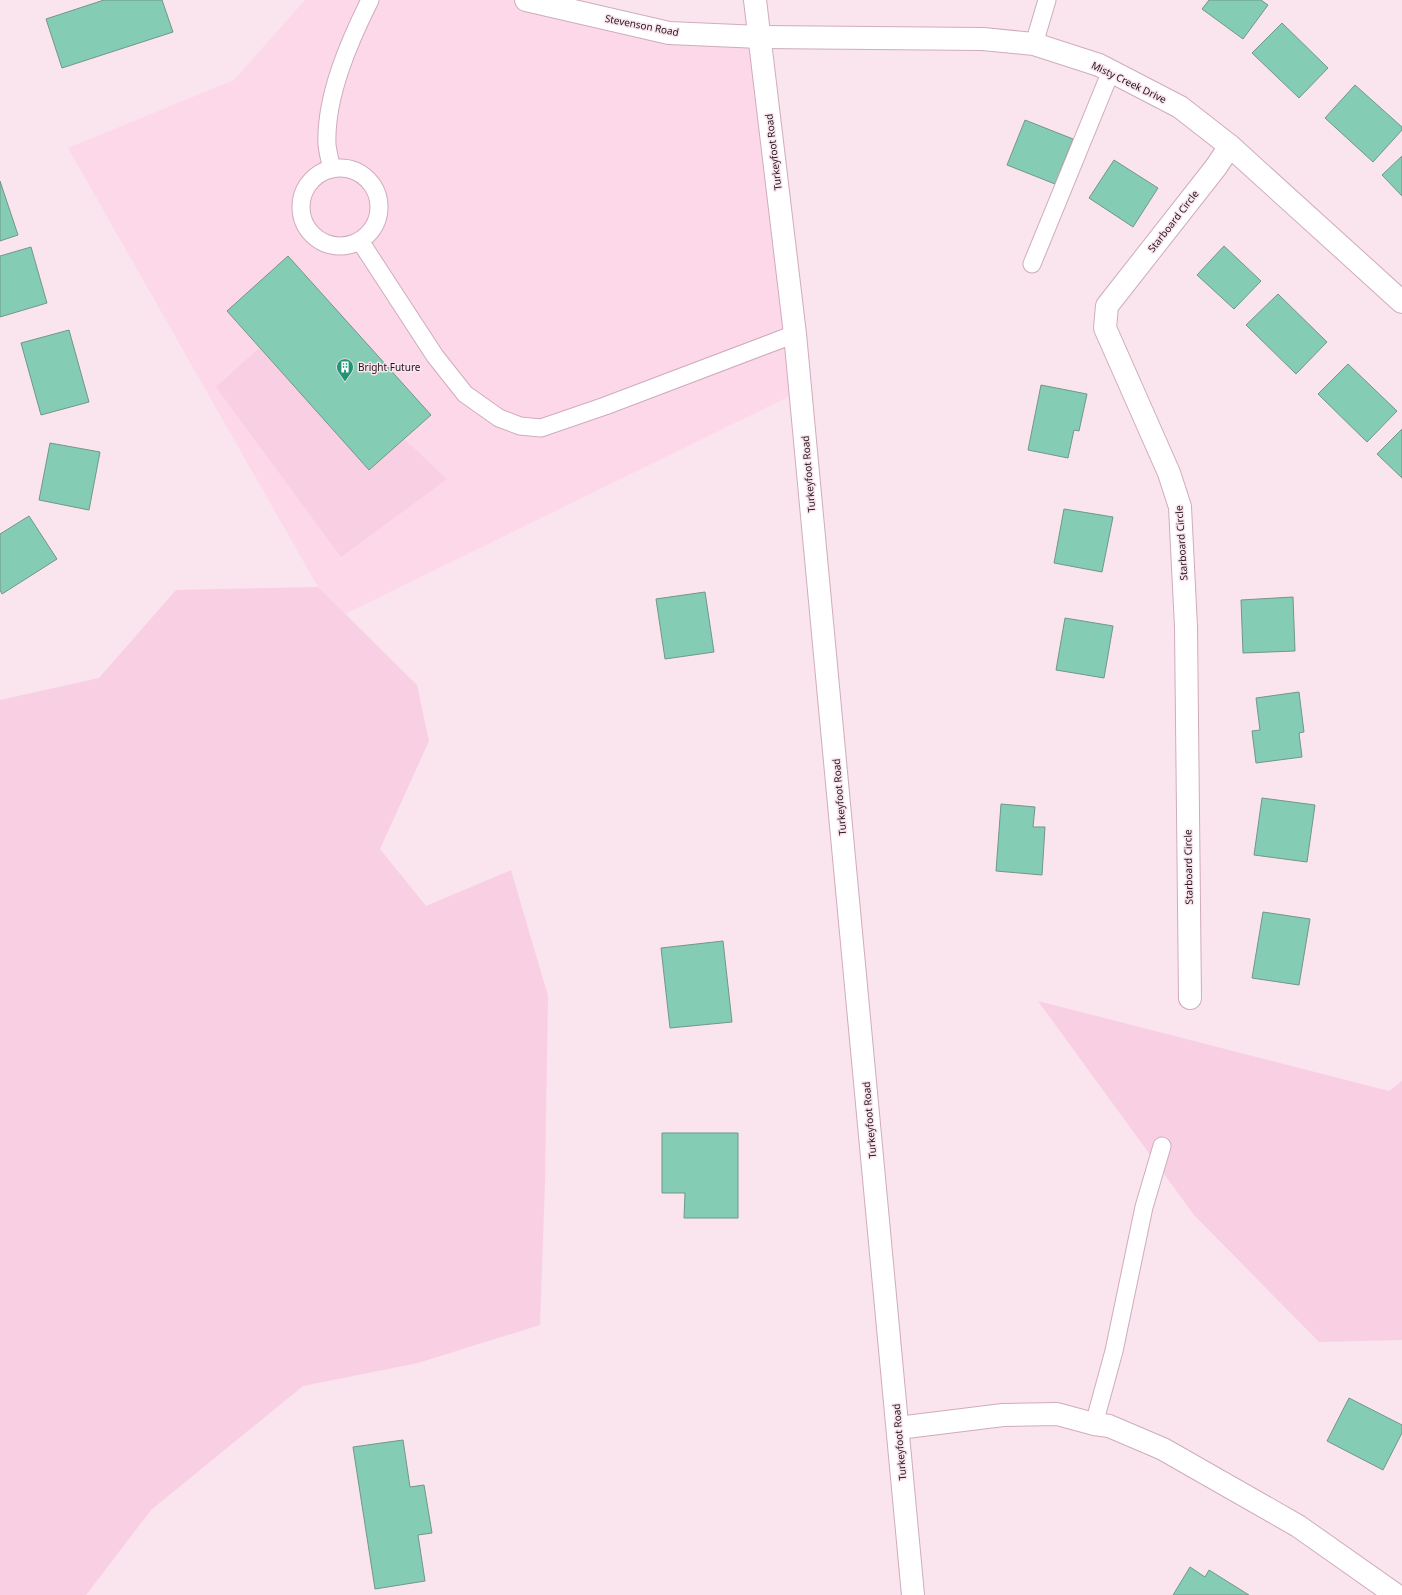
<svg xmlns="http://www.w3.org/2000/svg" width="1402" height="1595" font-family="'Noto Sans',sans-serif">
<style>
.built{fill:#fcd8e9}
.green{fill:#f9cfe3}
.building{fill:#84ccb3;stroke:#71978a}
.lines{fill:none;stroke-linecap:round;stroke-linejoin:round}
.lane-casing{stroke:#cfacbd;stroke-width:19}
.street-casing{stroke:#cfacbd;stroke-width:24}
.secondary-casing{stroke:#cfacbd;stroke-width:24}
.lane{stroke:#fff;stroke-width:17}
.street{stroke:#fff;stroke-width:22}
.secondary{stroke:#fff;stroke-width:22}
.labels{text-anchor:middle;stroke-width:3;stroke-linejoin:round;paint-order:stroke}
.street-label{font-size:10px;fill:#22151b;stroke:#fae4ee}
.poi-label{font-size:10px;fill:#22151b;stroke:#fae4ee;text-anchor:start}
</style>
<rect width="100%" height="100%" fill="#fae4ee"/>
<path class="built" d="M305,0h221l234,37 40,354 -455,223 -27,-27 -250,-439 166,-68z"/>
<g class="green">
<path d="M259,348l110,122 35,-31 43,40 -106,78 -125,-170z"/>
<path d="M318,587l99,98 12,56 -49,108 46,57 85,-36 37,126 -3,186 -5,143 -122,38 -115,23 -152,124 -65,85h-86v-895l99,-22 77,-88z"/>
<path d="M1038,1001l351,90 13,-10v259l-83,2 -125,-127z"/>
</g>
<g class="building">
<path d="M104,0h58l11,32 -111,36 -16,-49z"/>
<path d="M1209,0h52l7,5 -25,34 -41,-30z"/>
<path d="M1282,23l46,45 -29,30 -47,-45z"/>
<path d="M1355,85l47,42v3l-29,32 -48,-44z"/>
<path d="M1025,120l48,19 -18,45 -48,-19z"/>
<path d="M1402,156v40l-20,-21z"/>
<path d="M1114,160l44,28 -25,39 -44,-29z"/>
<path d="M0,181l18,54 -18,6z"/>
<path d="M1224,246l37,35 -27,28 -37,-34z"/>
<path d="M31,247l16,56 -47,14v-61z"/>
<path d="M288,256l143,159 -62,55 -142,-159z"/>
<path d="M1278,294l49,48 -31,32 -50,-49z"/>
<path d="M69,330l20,72 -48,13 -20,-72z"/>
<path d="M1348,364l49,47 -30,31 -49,-48z"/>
<path d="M1041,385l46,9 -8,37 -5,-1 -6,28 -40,-8z"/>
<path d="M1402,429v49l-25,-24z"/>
<path d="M50,443l50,9 -11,58 -50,-10z"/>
<path d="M1064,509l49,8 -11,55 -48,-9z"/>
<path d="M29,516l28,43 -55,35 -2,-4v-56z"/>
<path d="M705,592l9,60 -49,7 -9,-60z"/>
<path d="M1293,597l2,54 -52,2 -2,-53z"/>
<path d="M1065,618l48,8 -9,52 -48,-8z"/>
<path d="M1299,692l5,40 -5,1 3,24 -46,6 -4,-32 8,-1 -4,-32z"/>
<path d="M1262,798l53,7 -8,57 -53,-7z"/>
<path d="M1001,804l34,3 -2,20h12l-3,48 -46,-4z"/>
<path d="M1263,912l47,7 -11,66 -47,-7z"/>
<path d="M723,941l9,81 -62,6 -9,-80z"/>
<path d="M662,1133h76v85h-54l1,-25h-23z"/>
<path d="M1349,1398l53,27v8l-19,37 -56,-29z"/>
<path d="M403,1440l7,47 14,-2 8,48 -14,2 7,46 -50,8 -22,-142z"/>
<path d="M1190,1567l15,10 4,-7 40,25h-76z"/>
</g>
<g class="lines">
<g class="lane-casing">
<g id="lane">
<path d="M1034,44l13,-44"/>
<circle cx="340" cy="207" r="39"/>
<path d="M332,169c-2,-8 -4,-16 -5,-24 -2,-48 22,-103 43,-145"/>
<path d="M360,241l75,115 30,38 34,24 21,8 21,2 64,-22 190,-72"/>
<path d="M1032,264l79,-193"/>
<path d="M1094,1424l20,-73 30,-144 18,-61"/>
</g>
</g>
<g class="street-casing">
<g id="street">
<path d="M760,37l223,2 51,5 65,21 81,42 50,39 172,156"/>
<path d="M1190,998l-4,-371 -6,-120 -11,-34 -64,-145 2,-22 109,-139 14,-21"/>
<path d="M898,1428l105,-13 54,-1 37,10 15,2 54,23 135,77 98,69"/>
</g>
</g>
<g class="secondary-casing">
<g id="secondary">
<path d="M526,0l143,33 91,4"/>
<path d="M755,0l40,334 118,1261"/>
</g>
</g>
<use href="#lane" class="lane"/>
<use href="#street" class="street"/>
<use href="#secondary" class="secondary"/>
</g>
<defs>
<g id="building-pin" transform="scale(0.9)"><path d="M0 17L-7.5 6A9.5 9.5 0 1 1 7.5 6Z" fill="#239476" stroke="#fae4ee"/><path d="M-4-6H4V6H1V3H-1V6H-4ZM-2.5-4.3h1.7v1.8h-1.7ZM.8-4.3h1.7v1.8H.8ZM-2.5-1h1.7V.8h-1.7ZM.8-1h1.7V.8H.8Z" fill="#fff"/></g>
</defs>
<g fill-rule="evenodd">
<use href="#building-pin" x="345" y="367"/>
</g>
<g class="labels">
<g class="street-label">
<text transform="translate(642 25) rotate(11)" y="4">Stevenson Road</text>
<text transform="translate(1129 82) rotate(26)" y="4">Misty Creek Drive</text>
<text transform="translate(773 152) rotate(-97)" y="4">Turkeyfoot Road</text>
<text transform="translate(1173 221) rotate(-52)" y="4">Starboard Circle</text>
<text transform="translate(808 474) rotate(-95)" y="4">Turkeyfoot Road</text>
<text transform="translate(1181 543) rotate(-94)" y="4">Starboard Circle</text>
<text transform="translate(839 797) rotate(-95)" y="4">Turkeyfoot Road</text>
<text transform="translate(1188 867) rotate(-91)" y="4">Starboard Circle</text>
<text transform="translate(869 1120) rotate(-95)" y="4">Turkeyfoot Road</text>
<text transform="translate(899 1442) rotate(-95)" y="4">Turkeyfoot Road</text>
</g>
<g class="poi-label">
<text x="358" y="371">Bright Future</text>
</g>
</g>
</svg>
